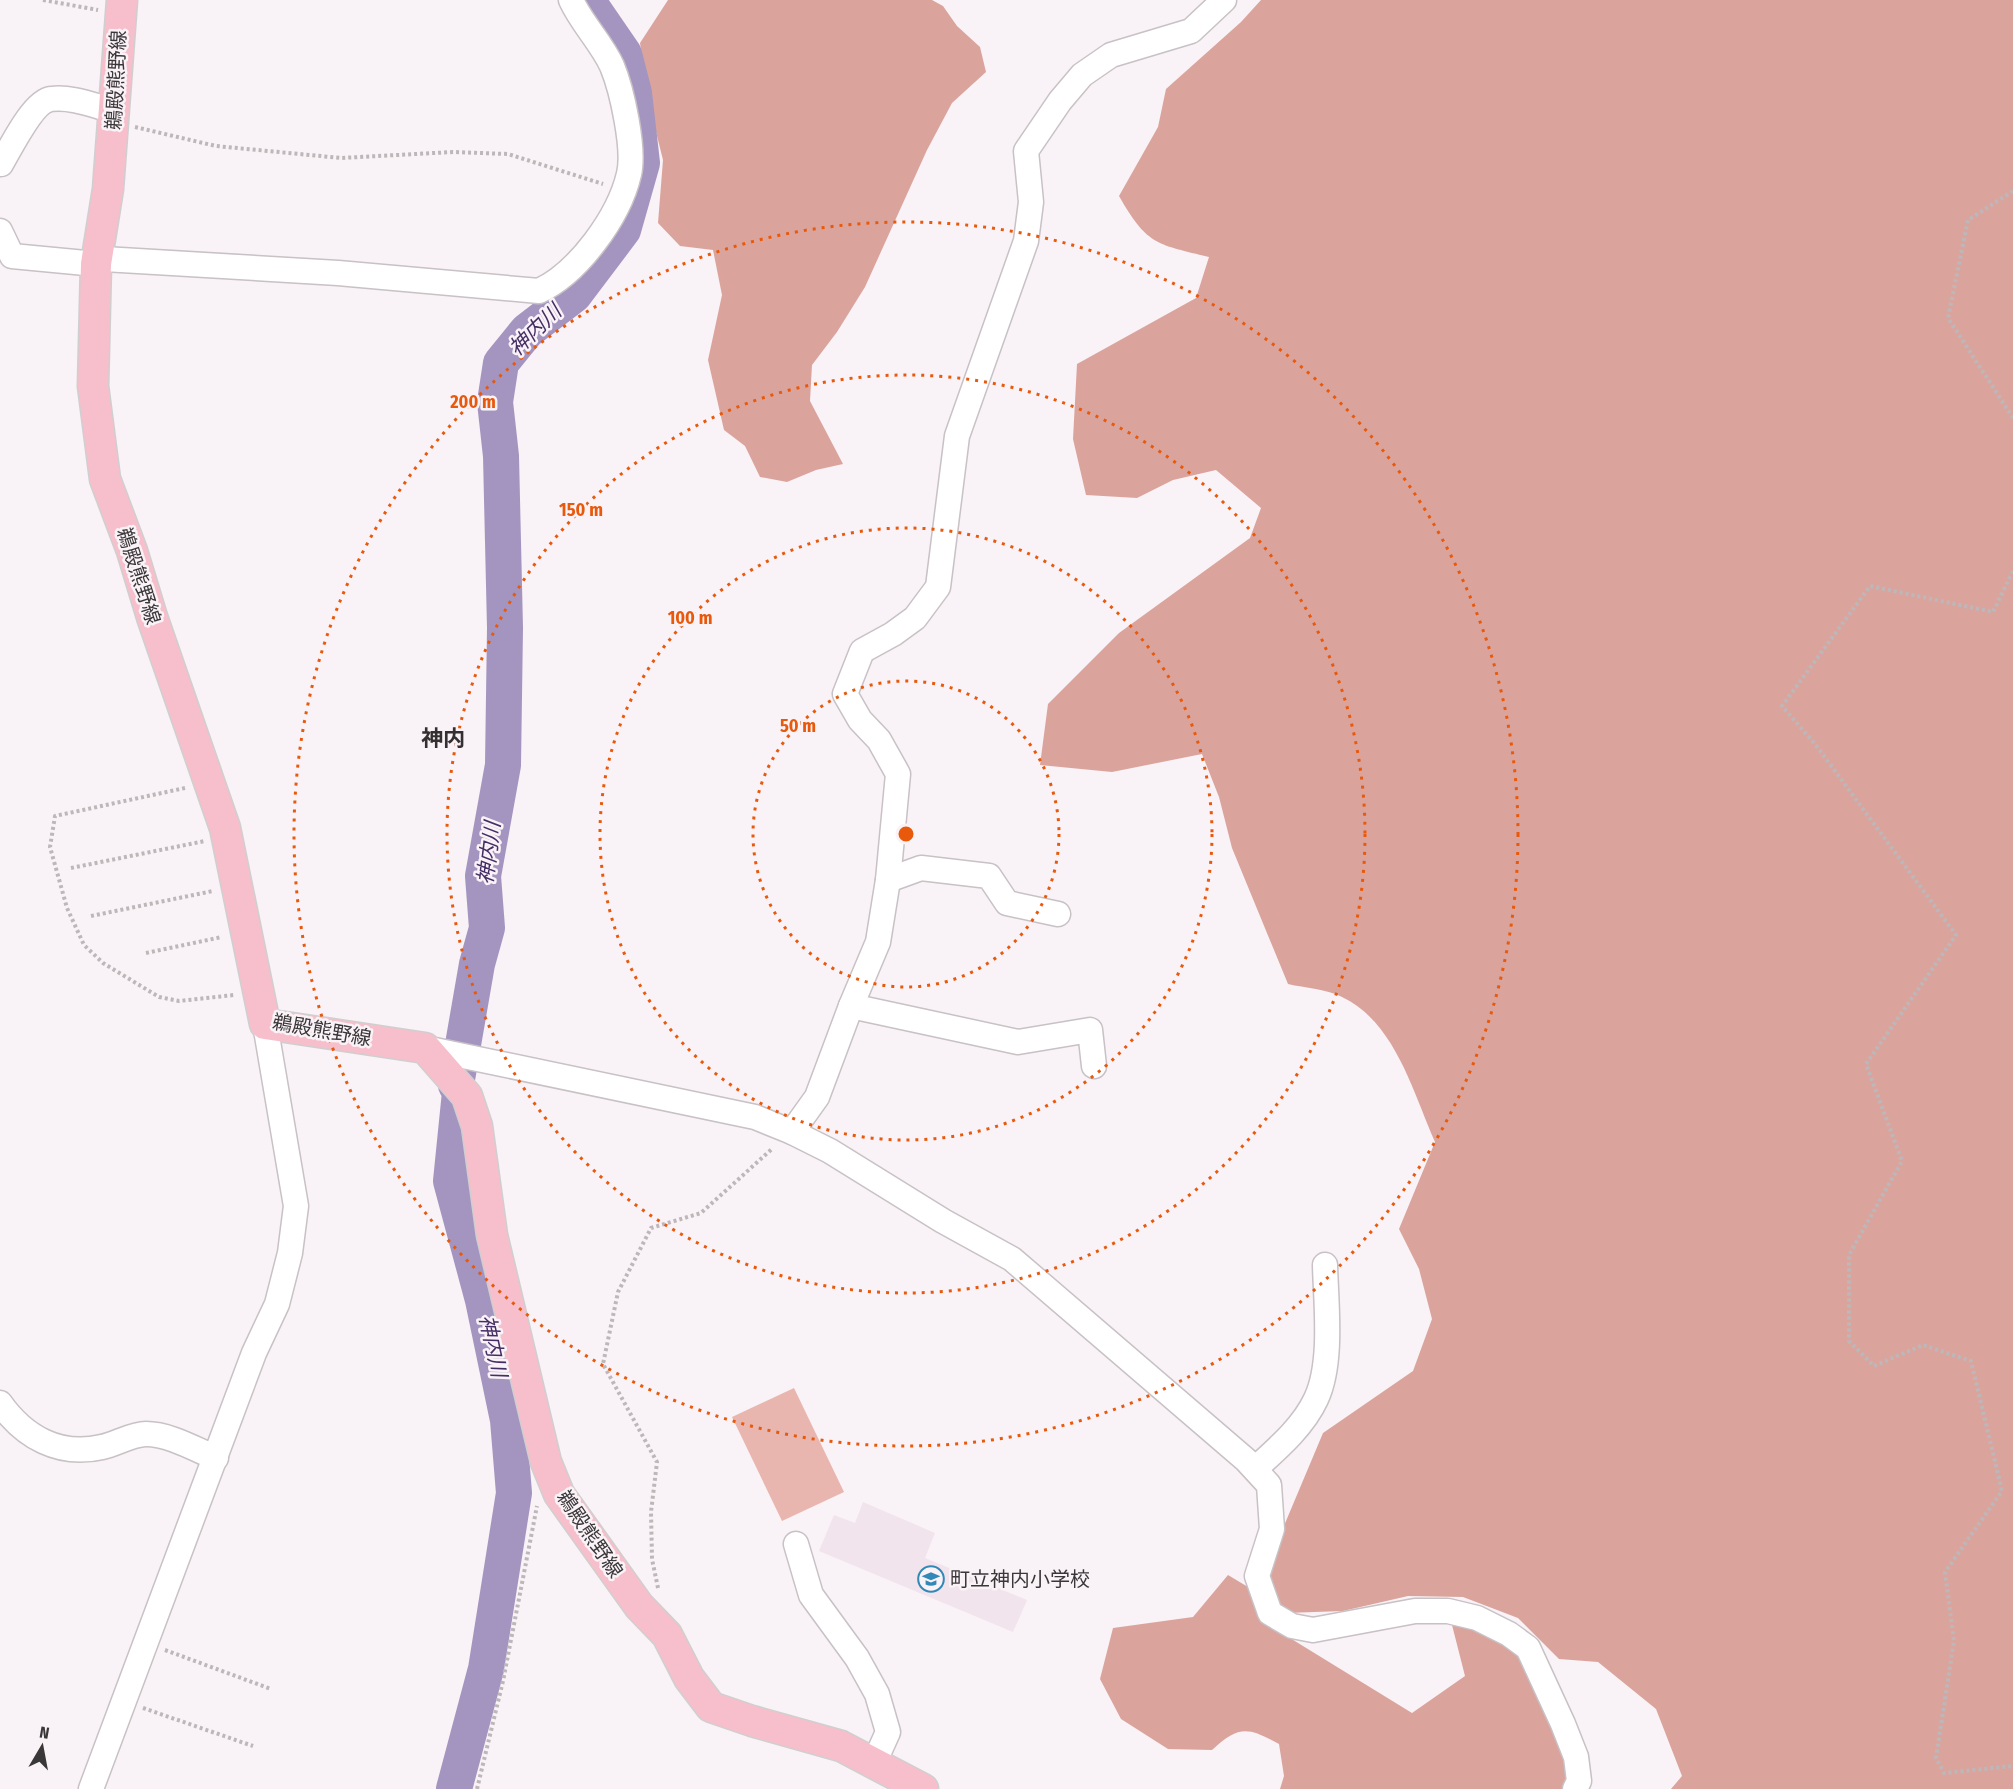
<svg xmlns="http://www.w3.org/2000/svg" width="2013" height="1789" font-family="'Fira Sans Condensed','Noto Sans JP',sans-serif">
<style>
.built{fill:#f2e4ec}
.green{fill:#e8b6af}
.forest{fill:#daa49d}
.lines{fill:none;stroke-linecap:round;stroke-linejoin:round}
.river{stroke:#a495c0;stroke-width:36}
.minor-casing{stroke:#c8c1c5;stroke-width:27}
.major-casing{stroke:#d0cfcf;stroke-width:33}
.path{stroke:#bdb7ba;stroke-width:4;stroke-dasharray:3 3;stroke-linecap:butt}
.minor{stroke:#fff;stroke-width:24}
.major{stroke:#f6bfcb;stroke-width:30}
.ring{fill:none;stroke:#e8590c;stroke-width:3;stroke-dasharray:3 6}
.labels{text-anchor:middle;stroke-width:5;stroke-linejoin:round;paint-order:stroke}
.street-label{font-size:20px;fill:#3a3739;stroke:#f9f2f6}
.poi-label{font-size:20px;fill:#3a3739;stroke:#f9f2f6;text-anchor:start}
.water-label{font-size:21px;font-style:italic;fill:#452e65;stroke:#f9f2f6}
.quarter-label{font-size:22px;font-weight:bold;fill:#342f31;stroke:#f9f2f6}
.centre{fill:#e8590c;stroke:#f9f2f6;stroke-width:3}
.ring-label{font-size:18px;text-anchor:middle;font-weight:bold;fill:#e8590c;stroke:#f9f2f6;stroke-width:5;stroke-linejoin:round;paint-order:stroke}
</style>
<rect width="100%" height="100%" fill="#f9f2f6"/>
<path class="built" d="M863,1502l72,31 -10,25 102,42 -14,32 -194,-81 15,-36 21,8z"/>
<path class="green" d="M794,1388l50,104 -62,29 -50,-104z"/>
<g class="forest">
<path d="M668,0h264l11,6 14,20 23,21 6,25 -34,31 -25,47 -62,137 -28,45 -25,33 -2,36 33,63 -27,6 -29,12 -27,-5 -15,-31 -21,-16 -16,-70 14,-65 -9,-45 -33,-4 -22,-23 5,-63 -13,-52 -10,-65z"/>
<path d="M1261,0h752v1789h-342l11,-13 -26,-67 -58,-47 -39,-3 -41,-41 -55,-21 -55,-1 -65,15 -57,2 -11,-14 -10,-28 58,-138 90,-62 19,-52 -13,-50 -20,-40 36,-87c-22,-50 -40,-120 -93,-145 -15,-8 -37,-9 -54,-13l-56,-136 -13,-51 -17,-43 -90,18 -72,-7 8,-61 71,-71 131,-95 11,-30 -45,-38 -43,10 -36,18 -51,-3 -13,-56 4,-75 119,-66 13,-41c-53,-13 -62,-12 -90,-61l39,-69 8,-38 75,-67z"/>
<path d="M1228,1575l20,12 16,35 148,91 53,-37 -14,-55 51,16 18,20 50,103 -4,29h-286l4,-13 -5,-32c-31,-17 -40,-19 -67,6l-44,-1 -47,-30 -21,-40 13,-51 80,-11z"/>
</g>
<g class="lines">
<path class="river" d="M454,1789l32,-120 28,-176 -6,-73 -25,-120 -32,-119 9,-89 -4,-7 21,-121 10,-36 -4,-52 20,-111 2,-137 -4,-172 -6,-54 6,-39 26,-32 47,-36 49,-65 19,-67 -8,-70 -10,-39 -37,-54"/>
<g class="minor-casing">
<g id="minor">
<path d="M1,164c9,-15 32,-63 50,-65 20,-3 44,7 64,12"/>
<path d="M0,231l12,25 84,8 8,-5 234,14 201,18c39,-18 80,-74 90,-117 6,-25 -7,-84 -17,-108 -11,-24 -30,-42 -41,-66"/>
<path d="M888,880l33,-12 68,8 18,27 51,11"/>
<path d="M851,1006l167,36 72,-12 4,36"/>
<path d="M425,1048l330,69 37,15 38,19 113,70 69,38 234,201 23,25 3,44 -15,47 13,37 22,13 21,4 102,-19h33l29,7 32,16 19,14 35,76 13,33 3,24 -4,8"/>
<path d="M792,1132l25,-35 34,-91 27,-64 10,-62 10,-106 -19,-34 -19,-20 -15,-26 17,-43 31,-17 22,-16 23,-31 19,-151 69,-195 5,-39 -5,-51 34,-50 22,-26 29,-20 80,-24 33,-31"/>
<path d="M0,1403c24,34 59,54 102,44 14,-3 30,-13 44,-13 23,0 49,15 70,24"/>
<path d="M1255,1469c22,-20 48,-42 61,-70 17,-36 10,-95 9,-134"/>
<path d="M796,1544l15,51 46,63 20,36 11,38 -14,31"/>
<path d="M91,1789l163,-436 23,-49 13,-51 6,-47 -31,-182"/>
</g>
</g>
<g class="major-casing">
<path id="major" d="M122,0l-14,189 -12,75 -3,122 12,93 27,72 20,66 73,211 40,196 160,24 42,48 10,30 15,109 54,227 13,32 80,112 28,29 22,43 22,29 41,14 89,25 82,43"/>
</g>
<g class="path">
<path d="M43,0l55,10"/>
<path d="M135,127l81,19 125,12 112,-6 55,2 95,30"/>
<path d="M2013,191l-45,29 -20,98 65,100"/>
<path d="M2013,571l-20,41 -123,-26 -88,120 33,38 141,191 -90,129 36,97 -53,94v86l25,25 49,-21 48,16 31,130 -57,81 9,69 -18,117 8,15 69,-7"/>
<path d="M185,788l-130,28 -5,31 17,61 17,37 19,18 56,34 20,4 55,-6"/>
<path d="M71,868l134,-27"/>
<path d="M91,916l122,-25"/>
<path d="M146,953l76,-16"/>
<path d="M658,1588l-6,-29 -1,-47 6,-50 -54,-98 15,-72 33,-64 50,-15 72,-65"/>
<path d="M165,1650l106,39"/>
<path d="M143,1708l110,38"/>
<path d="M477,1789l26,-108 34,-175"/>
</g>
<use href="#minor" class="minor"/>
<use href="#major" class="major"/>
</g>
<g class="ring">
<circle cx="906" cy="834" r="153"/>
<circle cx="906" cy="834" r="306"/>
<circle cx="906" cy="834" r="459"/>
<circle cx="906" cy="834" r="612"/>
</g>
<defs>
<g id="school-ring" transform="scale(1.35)"><circle r="9.5" fill="#f9f2f6" stroke="#3289b8" stroke-width="1.5"/><path d="M0-5L7-2L0 1L-7-2ZM-4 1L0 2.5L4 1V4Q0 6-4 4Z" fill="#3289b8"/></g>
</defs>
<g fill-rule="evenodd">
<use href="#school-ring" x="931" y="1579"/>
</g>
<g class="labels">
<g class="street-label">
<text transform="translate(116 80) rotate(-87)" y="7">鵜殿熊野線</text>
<text transform="translate(139 576) rotate(72)" y="7">鵜殿熊野線</text>
<text transform="translate(322 1030) rotate(10)" y="7">鵜殿熊野線</text>
<text transform="translate(590 1534) rotate(56)" y="7">鵜殿熊野線</text>
</g>
<g class="poi-label">
<text x="950" y="1586">町立神内小学校</text>
</g>
<g class="water-label">
<text transform="translate(535 330) rotate(-44)" y="7">神内川</text>
<text transform="translate(489 853) rotate(-83)" y="7">神内川</text>
<text transform="translate(493 1346) rotate(78)" y="7">神内川</text>
</g>
<g class="quarter-label">
<text x="443" y="746">神内</text>
</g>
</g>
<circle cx="906" cy="834" r="9" class="centre"/>
<g class="ring-label">
<text x="473" y="408">200 m</text>
<text x="581" y="516">150 m</text>
<text x="690" y="624">100 m</text>
<text x="798" y="732">50 m</text>
</g>
<g transform="translate(42 1747) rotate(10)" stroke="#f9f2f6" stroke-width="4.5" paint-order="stroke">
<path d="M0-4.5L10 22L0 15L-10 22Z" fill="#3a3739"/>
<text y="-9" font-size="16" font-weight="bold" text-anchor="middle" fill="#3a3739">N</text>
</g>
</svg>
